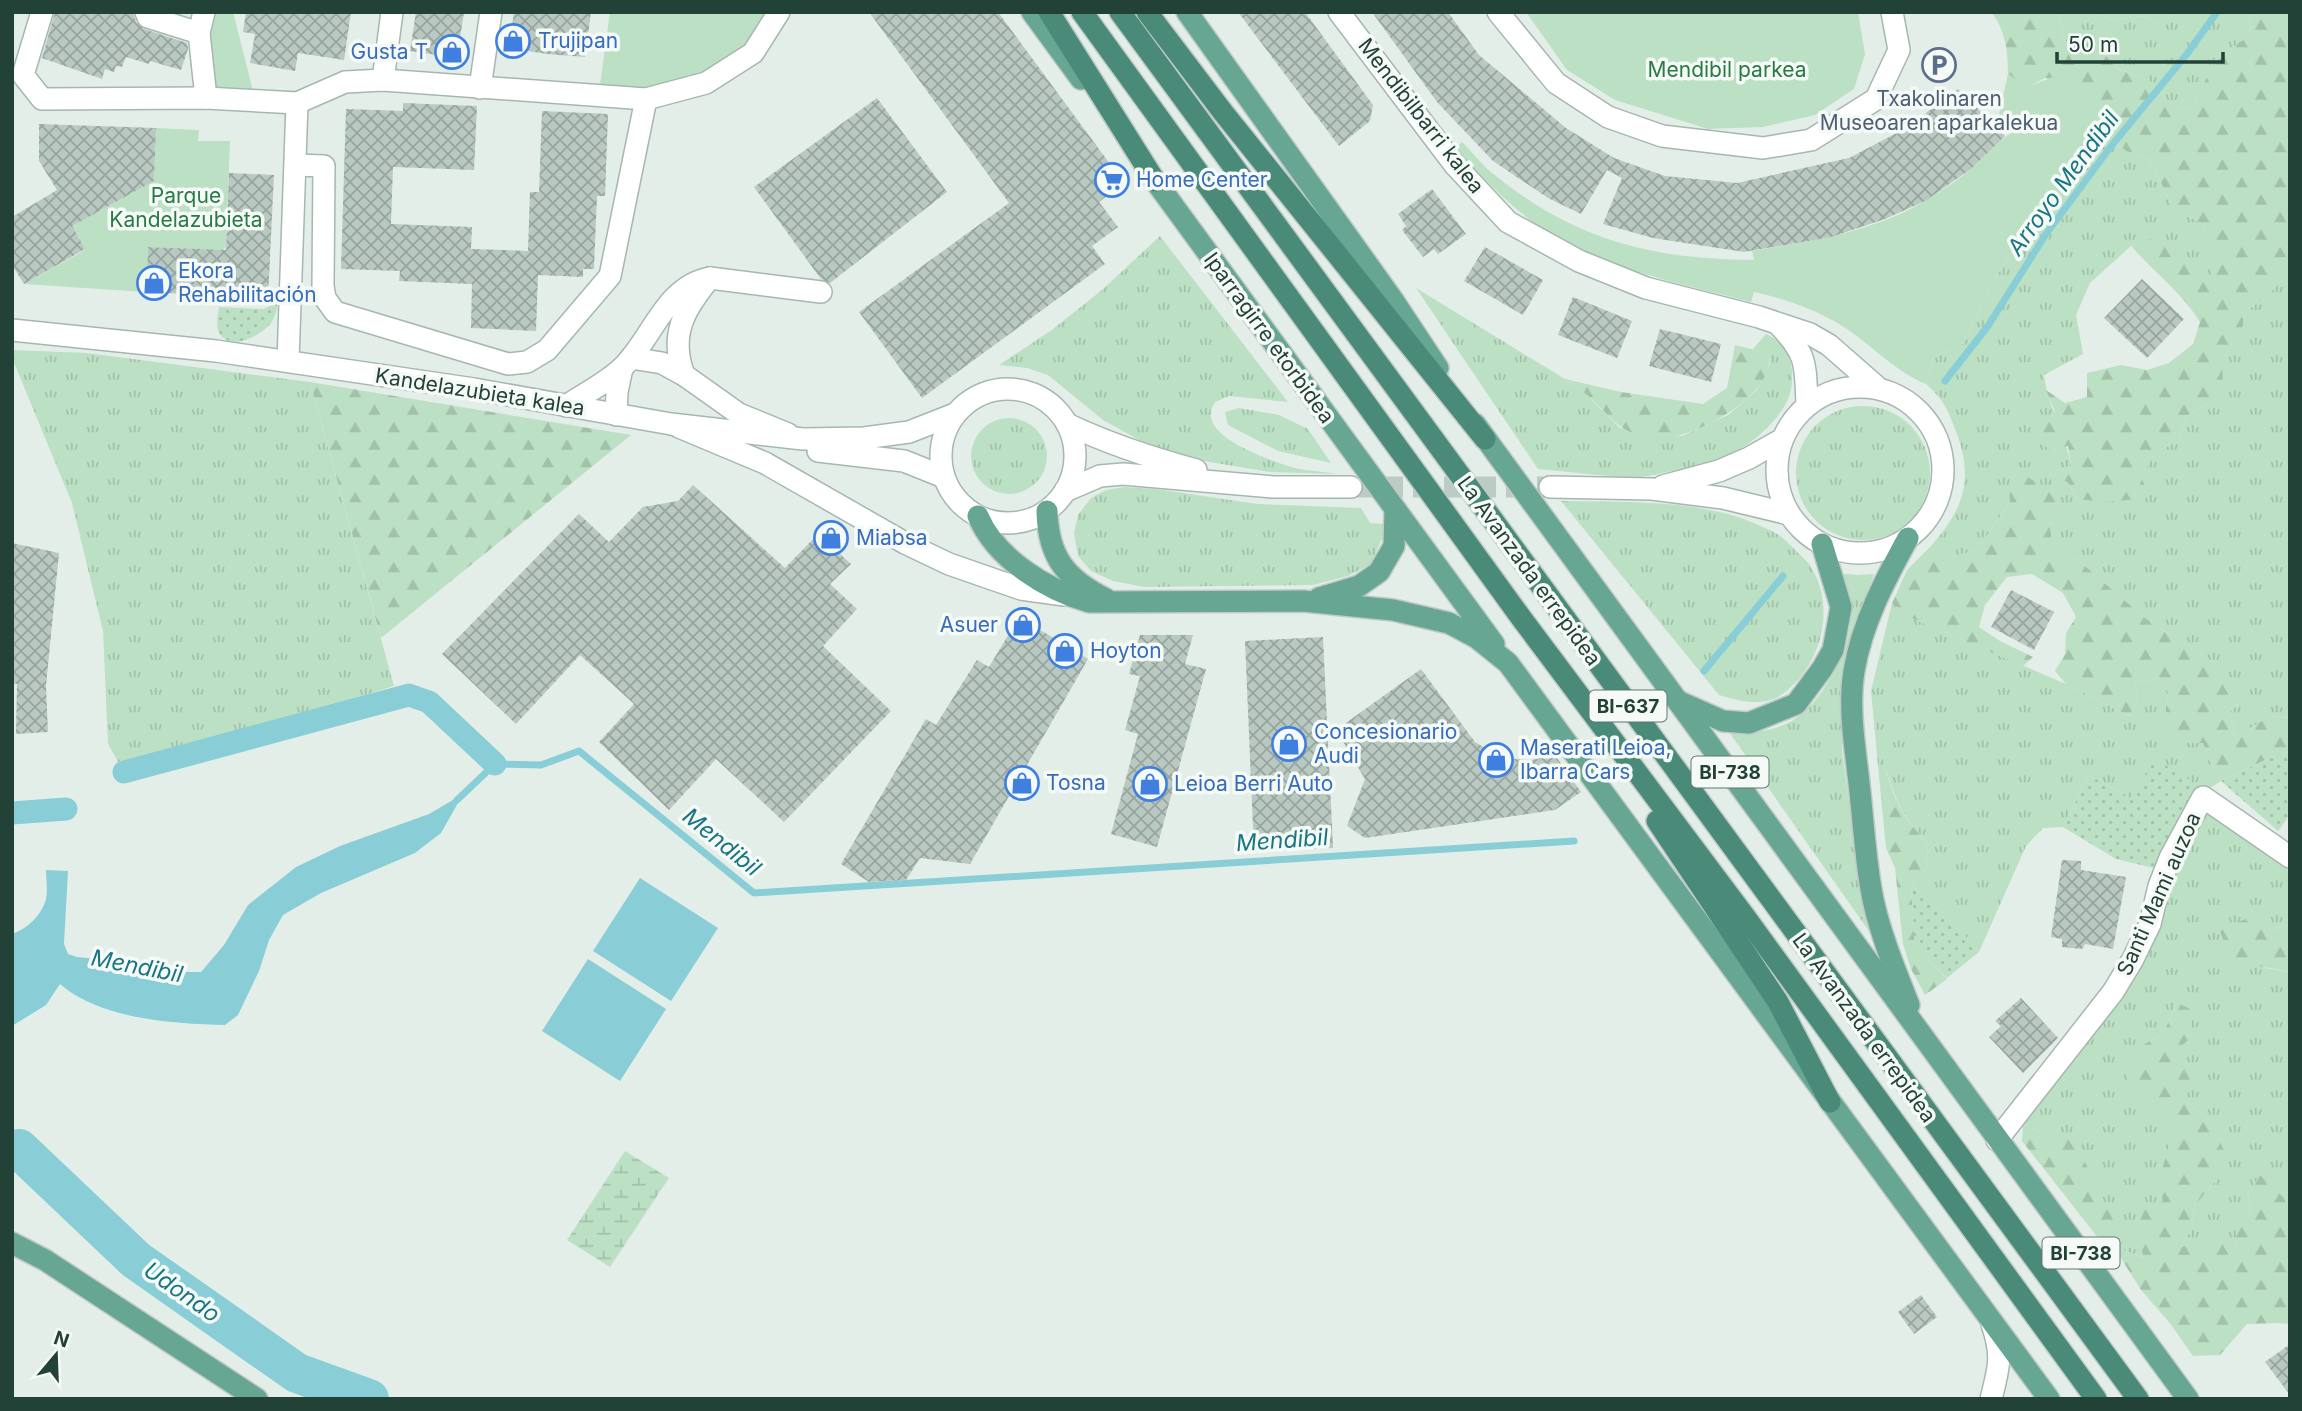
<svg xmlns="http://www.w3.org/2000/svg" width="2302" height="1411" font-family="Inter,sans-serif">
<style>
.grass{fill:url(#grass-tufts)}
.forest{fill:url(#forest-firs)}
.wetland{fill:url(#wetland-marsh)}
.park{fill:#bce0c4}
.garden{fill:url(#garden-dots)}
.water{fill:#89ced6}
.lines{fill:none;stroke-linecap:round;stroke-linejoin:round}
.stream{stroke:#89ced6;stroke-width:7}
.canal{stroke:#89ced6;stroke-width:23}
.river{stroke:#89ced6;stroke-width:40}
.building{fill:url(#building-cross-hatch)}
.tertiary-tunnel{stroke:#bdcbc5;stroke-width:21;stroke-dasharray:21 10;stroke-linecap:butt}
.minor-casing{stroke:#a6b7b0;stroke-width:24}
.tertiary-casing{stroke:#a6b7b0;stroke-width:24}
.primary-casing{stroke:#c1cac7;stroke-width:24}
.trunk-casing{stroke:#c1cac7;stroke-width:24}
.minor{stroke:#fff;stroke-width:21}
.tertiary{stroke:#fff;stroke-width:21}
.primary{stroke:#66a693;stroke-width:21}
.trunk{stroke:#498a78;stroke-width:21}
.labels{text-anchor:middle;stroke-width:7;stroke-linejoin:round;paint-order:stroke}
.shield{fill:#f5faf7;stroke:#617871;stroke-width:2}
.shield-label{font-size:19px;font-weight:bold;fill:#224137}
.shop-label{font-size:21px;fill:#366cbe;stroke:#f5faf7;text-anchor:start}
.park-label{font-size:21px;fill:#297b45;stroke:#f5faf7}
.service-label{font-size:21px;fill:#4e5e75;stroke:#f5faf7}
.street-label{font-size:21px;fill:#224137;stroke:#f5faf7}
.water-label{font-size:23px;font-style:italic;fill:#187581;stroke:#f5faf7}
</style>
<defs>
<pattern id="grass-tufts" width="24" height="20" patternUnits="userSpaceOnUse" patternTransform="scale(1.75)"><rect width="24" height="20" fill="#bce0c4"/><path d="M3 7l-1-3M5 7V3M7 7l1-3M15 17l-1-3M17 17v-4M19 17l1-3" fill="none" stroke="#a1c1a9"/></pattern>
<pattern id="forest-firs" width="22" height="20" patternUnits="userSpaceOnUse" patternTransform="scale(1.75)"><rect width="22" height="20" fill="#bce0c4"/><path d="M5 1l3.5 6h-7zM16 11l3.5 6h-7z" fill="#a1c1a9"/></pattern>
<pattern id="wetland-marsh" width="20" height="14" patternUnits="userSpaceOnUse" patternTransform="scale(1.75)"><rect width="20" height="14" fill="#bce0c4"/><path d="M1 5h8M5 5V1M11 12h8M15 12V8" fill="none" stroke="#a1c1a9"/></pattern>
<pattern id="garden-dots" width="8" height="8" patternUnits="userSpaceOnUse" patternTransform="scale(1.75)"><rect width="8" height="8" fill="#bce0c4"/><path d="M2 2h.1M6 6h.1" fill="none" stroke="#a1c1a9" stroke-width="1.8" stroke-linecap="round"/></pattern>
<pattern id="building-cross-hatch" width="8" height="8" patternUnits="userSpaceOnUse" patternTransform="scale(1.75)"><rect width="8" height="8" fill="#b9c9c2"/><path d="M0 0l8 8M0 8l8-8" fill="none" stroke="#96a59e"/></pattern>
</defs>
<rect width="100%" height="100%" fill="#e4eee9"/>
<g class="grass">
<path d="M2065,12h28l20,8 31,-4 18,10 13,-14h74l2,24c-35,19 -42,35 -58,71l-17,2 -29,-31 -28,-8 -24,-26 -30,-3 -6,-25z"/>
<path d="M2107,138l21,14 21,7 24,48 29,17 15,68 -17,-16 -50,-37 -19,7 -41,37 -14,32 7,39 -39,21c4,32 22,59 27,91l-18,6 15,11 9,16 64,-23 15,-24 22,-11 7,-24 23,-13 14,-45 21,-33 1,-14 22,-15 24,-26v447l-21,-2 -18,12 -17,8 -4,-24 13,-13v-11l-34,-28 -64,-42 -67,-58 -26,-6 -2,-28 8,-23 -48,-1 -33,48 -25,7 -22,-10c33,-37 44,-66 27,-113 -9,-24 -12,-33 -31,-50l10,-28 28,-13 29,-62 17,-26 36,-34 10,-17 40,-48z"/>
<path d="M1160,236l128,166 -59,-6 -14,6c-1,3 -4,6 -4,10 -4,27 57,47 77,54 15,5 33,5 49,8l-67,-2 -84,-14 -45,-17 -38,-21 -55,-45 -21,-7 -28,-3 54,-36 49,-39z"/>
<path d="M1416,288l149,91 21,15 34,34 62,8 46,-21 29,-25 13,-26 -1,-8 -16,-7 13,-15c21,10 27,24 26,47 -1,20 -11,32 -24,46 -27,28 -64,39 -101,45 -9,2 -18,4 -27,5 -33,0 -68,-5 -102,-8z"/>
<path d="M12,350l75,3 223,29 84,304 -270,86 -16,-28 -5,-113 -31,-128 -60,-145z"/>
<circle cx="1863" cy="473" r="67"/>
<path d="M1239,408l40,7 29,14 23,34 -53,-12 -50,-26 -3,-13z"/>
<circle cx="1009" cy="456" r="38"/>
<path d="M1124,487l32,2 101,15 104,4 9,15 13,1 1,10 -13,30 -23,12 -35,9 -169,2 -31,-6 -22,-10 -13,-15 -4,-23 4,-18 13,-17 15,-8z"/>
<path d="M1561,501c73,2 152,-4 218,34 6,4 10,9 15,14 5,5 11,10 15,15 25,36 16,87 -13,118 -7,7 -15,15 -25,18 -18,5 -36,0 -52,-5z"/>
<path d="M1838,573l18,2 18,-1 -16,45 -16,65v66l16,117 15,70 -146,-208c51,9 80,-9 105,-54 9,-16 18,-36 18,-55 -1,-17 -6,-31 -12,-47z"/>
<path d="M1892,603l17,14 157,67 63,32 9,-16 -3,-17 24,-5 9,14 -3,24 14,27h24l7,19 11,19 -26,17 -63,1 -43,-24 -26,52 -20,1 -17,18 -47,106 -37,-41 -31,-25 15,-16 2,-26c-24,-27 -31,-39 -42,-74l-6,17 -9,-96z"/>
<path d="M2207,812l83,59v54l-23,5 -2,38 25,4v239l-6,-13 -36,-6 2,20 -13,14 -2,21 -34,-5 -23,7 14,-21 2,-21 22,-27 -7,-60 -23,-19 -13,-47 4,-51 -14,31 -26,14 17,65 20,16 -11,73 -18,56 -31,-11 -74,-115 -17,-8 70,-89 33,-47 49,-117z"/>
</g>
<g class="forest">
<path d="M1991,12h74l-6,4 6,25 30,3 24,26 28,8 29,31 17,-2c16,-36 23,-53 58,-71l-2,-24h41v259l-24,26 -22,15 -1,14 -21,33 1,25 -15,20 -23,13 -7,24 -22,11 -15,24 8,22 -44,4 -28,-3 -9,-16 -16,-11 19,-6 -3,-20 -18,4 -16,-12 -3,-16 24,-10 -9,-22 19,13 22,-6v-24l34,-8 26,5 22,-7 24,-19 7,-22c-18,-29 -46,-50 -69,-76l19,-7 26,11 40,41 -14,-67 -29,-17 -24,-48 -21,-7 -21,-14v-11l-27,-30 -9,-15 -26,-4 -13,7h-10l-14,-11c0,-22 -2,-43 -17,-62z"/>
<path d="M2093,12h82l-13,14 -18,-10 -31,4z"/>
<path d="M1735,345l28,7 6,4c6,42 -86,90 -122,82 -30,-7 -39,-25 -60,-43 -7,-6 -15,-11 -22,-16l56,13 82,12 24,-16z"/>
<path d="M310,382l321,53 -250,203z"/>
<path d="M2021,473l26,16 11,15 -8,22 3,28 25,6 67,58 64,42 35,28 -1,11 -13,13 4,24 17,-8 18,-12 21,2v37h-14l-55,26 -11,-19 -7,-19h-24l-26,-11 12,-16 3,-24 -9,-14 -24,5 3,17 -9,16 -63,-32 -11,-13 10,-17 1,-21 10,-16 -13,-24 -31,-19 -25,3 -22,28 -6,22 21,14 33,16 -10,9 -114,-49 -17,-14 15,-33 23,-23 22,10 25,-7 33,-48 -1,-20z"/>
<path d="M1885,768c11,37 18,48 43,76l-2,26 -15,16 4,60 32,33 -22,16 -14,-26 -8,-25 -8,-76 -9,-20 -6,-61z"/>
<path d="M2246,919l21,11 23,-5v47l-58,-11 -13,-32z"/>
<path d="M2177,1003l16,7 -5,30 -15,14 18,22 -5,25 23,19 15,30 -8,30 -22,27 -2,21 -13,20 45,-15 11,13 2,-20 13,-14 -2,-20 12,-17 24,23 6,13v113l-12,-1 -31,1 -27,31 -27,1 -24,-34 -28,-32 -27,-43 -15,-8 -77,-98 1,-17 17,8 24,2 20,26 32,65 -2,22 30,11 -8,-29 10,-22 17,-6 -5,-18 16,-54 -20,-16 -27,-35 10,-30 26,-14z"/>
</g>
<path class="wetland" d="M625,1151l44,27 -59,89 -43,-27z"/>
<g class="park">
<path d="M214,12h19l20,79 -39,-1 -13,-47z"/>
<path d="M610,12h161l-25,37 -45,28 -56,14 -45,-6z"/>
<path d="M1526,12h332l7,42 -11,35 -39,26 -52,12 -55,2 -93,-29 -48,-30z"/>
<path d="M2008,74l14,11h10l26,-10 13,7 9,15 27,30v11l-11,18 -40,48 -10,17 -36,34 -17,26 -29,62 -28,13 -10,28c-29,-12 -51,-35 -76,-53 -28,-19 -63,-32 -96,-39l-3,10c-68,-18 -143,-32 -203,-70 -36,-22 -64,-54 -93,-83l7,-7c11,11 22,25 34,34 81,65 157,83 258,84l-2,-9c57,-10 128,-20 177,-53 15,-9 31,-19 44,-31 14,-12 25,-26 41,-36l-16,-13z"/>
<path d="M156,128l43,2 -1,11h32l-4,106 -3,3 -75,-3 -2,45 -122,-8 61,-34 -18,-31 29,-6 58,-32z"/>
</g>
<g class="garden">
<path d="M278,301c-1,8 -2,15 -7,22 -10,13 -44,31 -53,7 -2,-7 0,-16 1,-23l45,2z"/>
<path d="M2276,755h14v60l-12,16 -57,-50z"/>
<path d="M2154,758l36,22 5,18 -37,71 -42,-10 -53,-32 26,-52 43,24z"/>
<path d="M1911,886l31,25 37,41 -32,26 -32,-31z"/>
</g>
<g class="water">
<path d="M463,794l-22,39 -26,20 -94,40 -38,22 -14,25 -10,31 -21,44 -13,10c-51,-1 -125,-6 -165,-41l-14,21 -34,21v-92c15,-5 30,-19 34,-35 2,-9 0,-20 0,-29l22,1 -4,73 4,10 9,3 53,5 40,10h31l23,-27 24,-40 48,-38 44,-21 89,-32z"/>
<path d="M640,878l78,50 -47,73 -78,-50z"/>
<path d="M588,959l78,50 -46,72 -78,-50z"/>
</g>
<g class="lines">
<g class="stream">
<path d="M1945,381l43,-55 58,-92 66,-89 75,-91 30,-42"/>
<path d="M1704,671l79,-95"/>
<path d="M457,800l38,-36 46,1 38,-14 175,142 820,-52"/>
</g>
<g class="canal">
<path d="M124,772l285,-77 20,7 66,62"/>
<path d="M12,813l54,-4"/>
</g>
<path class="river" d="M19,1149l117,111 161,113 72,26"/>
</g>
<g class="building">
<path d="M55,12h78l3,10 8,7 43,14 1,6 -7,21 -31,-9 -1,3 -23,-7 -4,10 -6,-1 -2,6 -9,-3 -3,10 -60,-21z"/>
<path d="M246,12h105l-7,48 -46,-7 -3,18 -45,-8 5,-29 -12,-2z"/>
<path d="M416,12h48l-7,46 -47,-7z"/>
<path d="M514,12h77l-6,45 -38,-3 -38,-6z"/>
<path d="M869,12h129l126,171 -25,19 19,25 -26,19 13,18 -183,134 -63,-86 150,-109z"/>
<path d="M1238,12h67l68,93 -3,16 -31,25z"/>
<path d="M1372,12h76l31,43 87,73 48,30 51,18 72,7 112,-25 57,-30 52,-39 47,47 -34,33 -46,32 -40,18 -54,18 -87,15 -91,-14 -50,-14 19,-46 -15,-8 -26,44 -33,-16 -55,-37 -56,-59z"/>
<path d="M877,98l70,94 -117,91 -9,-4 -67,-92z"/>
<path d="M403,103l74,3 -3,64 -81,-3 -2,57 81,3 -1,22 57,2 2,-59h9l3,-81 66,3 -3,82h-8l-3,73h-11v8l-45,-2 -2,56 -65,-3 1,-44 -73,-3 1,-10 -59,-2 5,-160 57,2z"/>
<path d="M39,124l117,4 -2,53 -82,45 13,23 -61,35 -12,-19v-48l45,-27 -18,-29z"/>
<path d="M229,173l45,2 -6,123 -122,-6 2,-45 78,3z"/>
<path d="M1432,189l34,45 -28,20 -4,-5 -11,8 -21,-27 4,-4 -8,-12z"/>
<path d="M1485,247l58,33 -20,35 -59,-34z"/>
<path d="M2142,279l42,40 -37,39 -43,-40z"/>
<path d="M1573,297l59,24 -15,37 -59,-23z"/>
<path d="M1660,329l61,15 -10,38 -62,-16z"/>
<path d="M693,485l92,83 33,-34 33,30 -21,20 27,25 -34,37 68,65 -107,111 -68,-63 -47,51 -70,-68 35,-38 -54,-49 -64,69 -74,-70 137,-140 30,28 34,-35 35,-6z"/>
<path d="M12,543l47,10 -13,133 2,46 -32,2 1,-50 -5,-1z"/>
<path d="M2011,590l43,22 -20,38 -43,-23z"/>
<path d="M1019,617l69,42 -118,205 -50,-6 -14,22 -37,2 -28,-18 85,-145 10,6 41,-65 12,7z"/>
<path d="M1140,635h53l-8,29 21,5 -49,178 -46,-13 27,-100 -13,-4 15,-54 -11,-2z"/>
<path d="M1323,637l10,211 -79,3 -9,-210z"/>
<path d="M1421,669l54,73 27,16 29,2 24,-5 26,37 -26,18 -190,28 -18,-12 18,-47 -29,-49z"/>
<path d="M2062,860l19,1v9l45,7 -13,72 -28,-5 -3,5 -20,-2v-8l-11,-2z"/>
<path d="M2021,998l37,40 -35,35 -34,-36 12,-11 -6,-5z"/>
<path d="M1921,1295l16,22 -23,17 -16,-22z"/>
<path d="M2290,1344v51l-25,-33z"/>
</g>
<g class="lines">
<path class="tertiary-tunnel" d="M1351,487h199"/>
<g class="minor-casing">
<g id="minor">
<path d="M42,12l-19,63 19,24 164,-1 91,5 48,-21 38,-2 263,19 60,-16 47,-30 26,-41"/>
<path d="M146,12l2,5 51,16"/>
<path d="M204,12l-5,21 7,65"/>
<path d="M1339,12l115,152 54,58 71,39 67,27 113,29 51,17 19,11 48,42"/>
<path d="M1498,12l58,71 52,34 54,19 101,12 48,-8 65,-41 23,-49 -7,-38"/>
<path d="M383,80l9,-68"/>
<path d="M480,88l11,-76"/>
<path d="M296,165l28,1 -1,120 2,12 10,14 173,52 19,-2 20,-12 63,-74 36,-177"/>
<path d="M1779,325c29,31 26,39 28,79"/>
<path d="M631,358l31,5 22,12 55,39 49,20"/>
<path d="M288,361l9,-258"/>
<path d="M684,375c-15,-40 0,-66 26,-97"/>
<path d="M566,406c19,-13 43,-24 59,-41 28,-29 41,-79 85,-87l111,14"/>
<path d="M616,415l1,-23 5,-24"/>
<path d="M679,427l86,36 140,80 44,21 72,25 43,6"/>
<path d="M1997,1140l116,-148 20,-33 17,-35 9,-38 11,-28 33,-61 87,60"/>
<path d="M1991,1399c8,-32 12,-43 1,-75"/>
</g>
</g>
<g class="tertiary-casing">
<g id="tertiary">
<path d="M12,330l204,21 258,38 197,35 132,15 61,-1 45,-6 46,-18"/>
<circle cx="1860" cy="470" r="83"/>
<circle cx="1008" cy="456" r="67"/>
<path d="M1067,424c42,20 85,34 129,46"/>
<path d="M818,451l86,10 40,16"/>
<path d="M1663,486l56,-15 30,-13 32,-18"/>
<path d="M1550,487l102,2 71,9 66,16"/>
<path d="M1065,491l35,-15 23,-2 150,13h78"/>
</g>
</g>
<g class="primary-casing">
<g id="primary">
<path d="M1032,12l49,67"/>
<path d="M1187,12l206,288 45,68"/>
<path d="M1145,167l349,477"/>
<path d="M1475,424l713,975"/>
<path d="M1047,511c1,46 19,68 59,88"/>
<path d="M978,516c18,43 69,74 111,86l214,-1 90,9 56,13 28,15 31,25 541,736"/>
<path d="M1908,538c-23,42 -46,85 -54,133 -6,36 1,76 5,112 4,35 6,71 12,106 6,37 24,81 38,116"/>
<path d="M1319,598l40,-12 20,-14 15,-26 1,-36"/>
<path d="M1680,702l43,19 26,2 47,-19 26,-35 11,-19 8,-43 -19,-63"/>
<path d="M12,1243l33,17 212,139"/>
</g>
</g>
<g class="trunk-casing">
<g id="trunk">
<path d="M1049,12l106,169"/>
<path d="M1082,12l440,607 224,299 350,481"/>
<path d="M1120,12l1018,1387"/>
<path d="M1147,12l75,99 263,328"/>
<path d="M1657,821l121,181 52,100"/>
</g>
</g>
<use href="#minor" class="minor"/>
<use href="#tertiary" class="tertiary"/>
<use href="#primary" class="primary"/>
<use href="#trunk" class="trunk"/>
</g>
<defs>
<g id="shop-ring" transform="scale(1.75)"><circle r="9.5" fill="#f5faf7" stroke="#3f7fe0" stroke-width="1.5"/><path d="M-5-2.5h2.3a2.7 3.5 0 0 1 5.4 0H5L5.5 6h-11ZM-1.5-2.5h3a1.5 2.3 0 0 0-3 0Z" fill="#3f7fe0"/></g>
<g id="parking-ring" transform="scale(1.75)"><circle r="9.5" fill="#f5faf7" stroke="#5c6f8a" stroke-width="1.5"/><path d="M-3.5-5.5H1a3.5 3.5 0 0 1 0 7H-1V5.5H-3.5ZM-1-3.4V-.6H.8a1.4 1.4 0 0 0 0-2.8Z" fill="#5c6f8a"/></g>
<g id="supermarket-ring" transform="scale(1.75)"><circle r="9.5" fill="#f5faf7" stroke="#3f7fe0" stroke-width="1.5"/><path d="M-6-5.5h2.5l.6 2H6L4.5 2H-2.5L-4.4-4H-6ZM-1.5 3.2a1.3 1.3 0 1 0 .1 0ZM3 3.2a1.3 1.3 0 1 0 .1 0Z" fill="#3f7fe0"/></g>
</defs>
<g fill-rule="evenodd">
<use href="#shop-ring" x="513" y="41"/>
<use href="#shop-ring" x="452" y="52"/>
<use href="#parking-ring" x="1939" y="65"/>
<use href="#supermarket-ring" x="1112" y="180"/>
<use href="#shop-ring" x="154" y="283"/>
<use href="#shop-ring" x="831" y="538"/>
<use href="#shop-ring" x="1023" y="625"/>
<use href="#shop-ring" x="1065" y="651"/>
<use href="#shop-ring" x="1289" y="744"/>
<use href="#shop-ring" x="1496" y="760"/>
<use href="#shop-ring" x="1022" y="783"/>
<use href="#shop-ring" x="1150" y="784"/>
</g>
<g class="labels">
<g class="shield">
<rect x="1589.5" y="690.5" width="77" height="31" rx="5"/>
<rect x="1691.5" y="756.5" width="77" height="31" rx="5"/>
<rect x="2042.5" y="1237.5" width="77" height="31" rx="5"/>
</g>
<g class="shield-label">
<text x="1628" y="713">BI-637</text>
<text x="1730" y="779">BI-738</text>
<text x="2081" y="1260">BI-738</text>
</g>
<g class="shop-label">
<text x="538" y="48">Trujipan</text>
<text x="428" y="59" text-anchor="end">Gusta T</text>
<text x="1136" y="187">Home Center</text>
<text x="178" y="278">Ekora<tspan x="178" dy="24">Rehabilitación</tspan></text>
<text x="856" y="545">Miabsa</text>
<text x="998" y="632" text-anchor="end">Asuer</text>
<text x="1090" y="658">Hoyton</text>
<text x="1314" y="739">Concesionario<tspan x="1314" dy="24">Audi</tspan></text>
<text x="1520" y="755">Maserati Leioa,<tspan x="1520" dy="24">Ibarra Cars</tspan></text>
<text x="1046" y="790">Tosna</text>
<text x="1174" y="791">Leioa Berri Auto</text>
</g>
<g class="park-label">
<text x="1727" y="77">Mendibil parkea</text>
<text x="186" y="203">Parque<tspan x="186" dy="24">Kandelazubieta</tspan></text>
</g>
<g class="service-label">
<text x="1939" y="106">Txakolinaren<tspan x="1939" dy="24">Museoaren aparkalekua</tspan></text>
</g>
<g class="street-label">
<text transform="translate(1421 116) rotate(52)" y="7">Mendibilbarri kalea</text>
<text transform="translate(1269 338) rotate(54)" y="7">Iparragirre etorbidea</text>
<text transform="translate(480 392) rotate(9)" y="7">Kandelazubieta kalea</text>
<text transform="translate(1529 571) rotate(54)" y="7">La Avanzada errepidea</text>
<text transform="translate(2159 894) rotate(-66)" y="7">Santi Mami auzoa</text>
<text transform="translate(1864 1028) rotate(54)" y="7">La Avanzada errepidea</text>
</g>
<g class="water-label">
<text transform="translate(2063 183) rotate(-54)" y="8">Arroyo Mendibil</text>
<text transform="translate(1282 840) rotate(-4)" y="8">Mendibil</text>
<text transform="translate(722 842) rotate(39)" y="8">Mendibil</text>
<text transform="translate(137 966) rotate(11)" y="8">Mendibil</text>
<text transform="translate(182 1292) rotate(35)" y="8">Udondo</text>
</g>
</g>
<rect width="2302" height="1411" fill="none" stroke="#224137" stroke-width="28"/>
<g transform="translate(56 1355) rotate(19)" stroke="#f5faf7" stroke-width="5" paint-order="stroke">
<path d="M0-5L12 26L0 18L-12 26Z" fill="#224137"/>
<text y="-10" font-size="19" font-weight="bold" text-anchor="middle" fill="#224137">N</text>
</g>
<path d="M2057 52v10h166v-10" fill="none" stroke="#224137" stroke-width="3.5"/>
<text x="2068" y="52" font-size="21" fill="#224137" stroke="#f5faf7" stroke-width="5" paint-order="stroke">50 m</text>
</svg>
